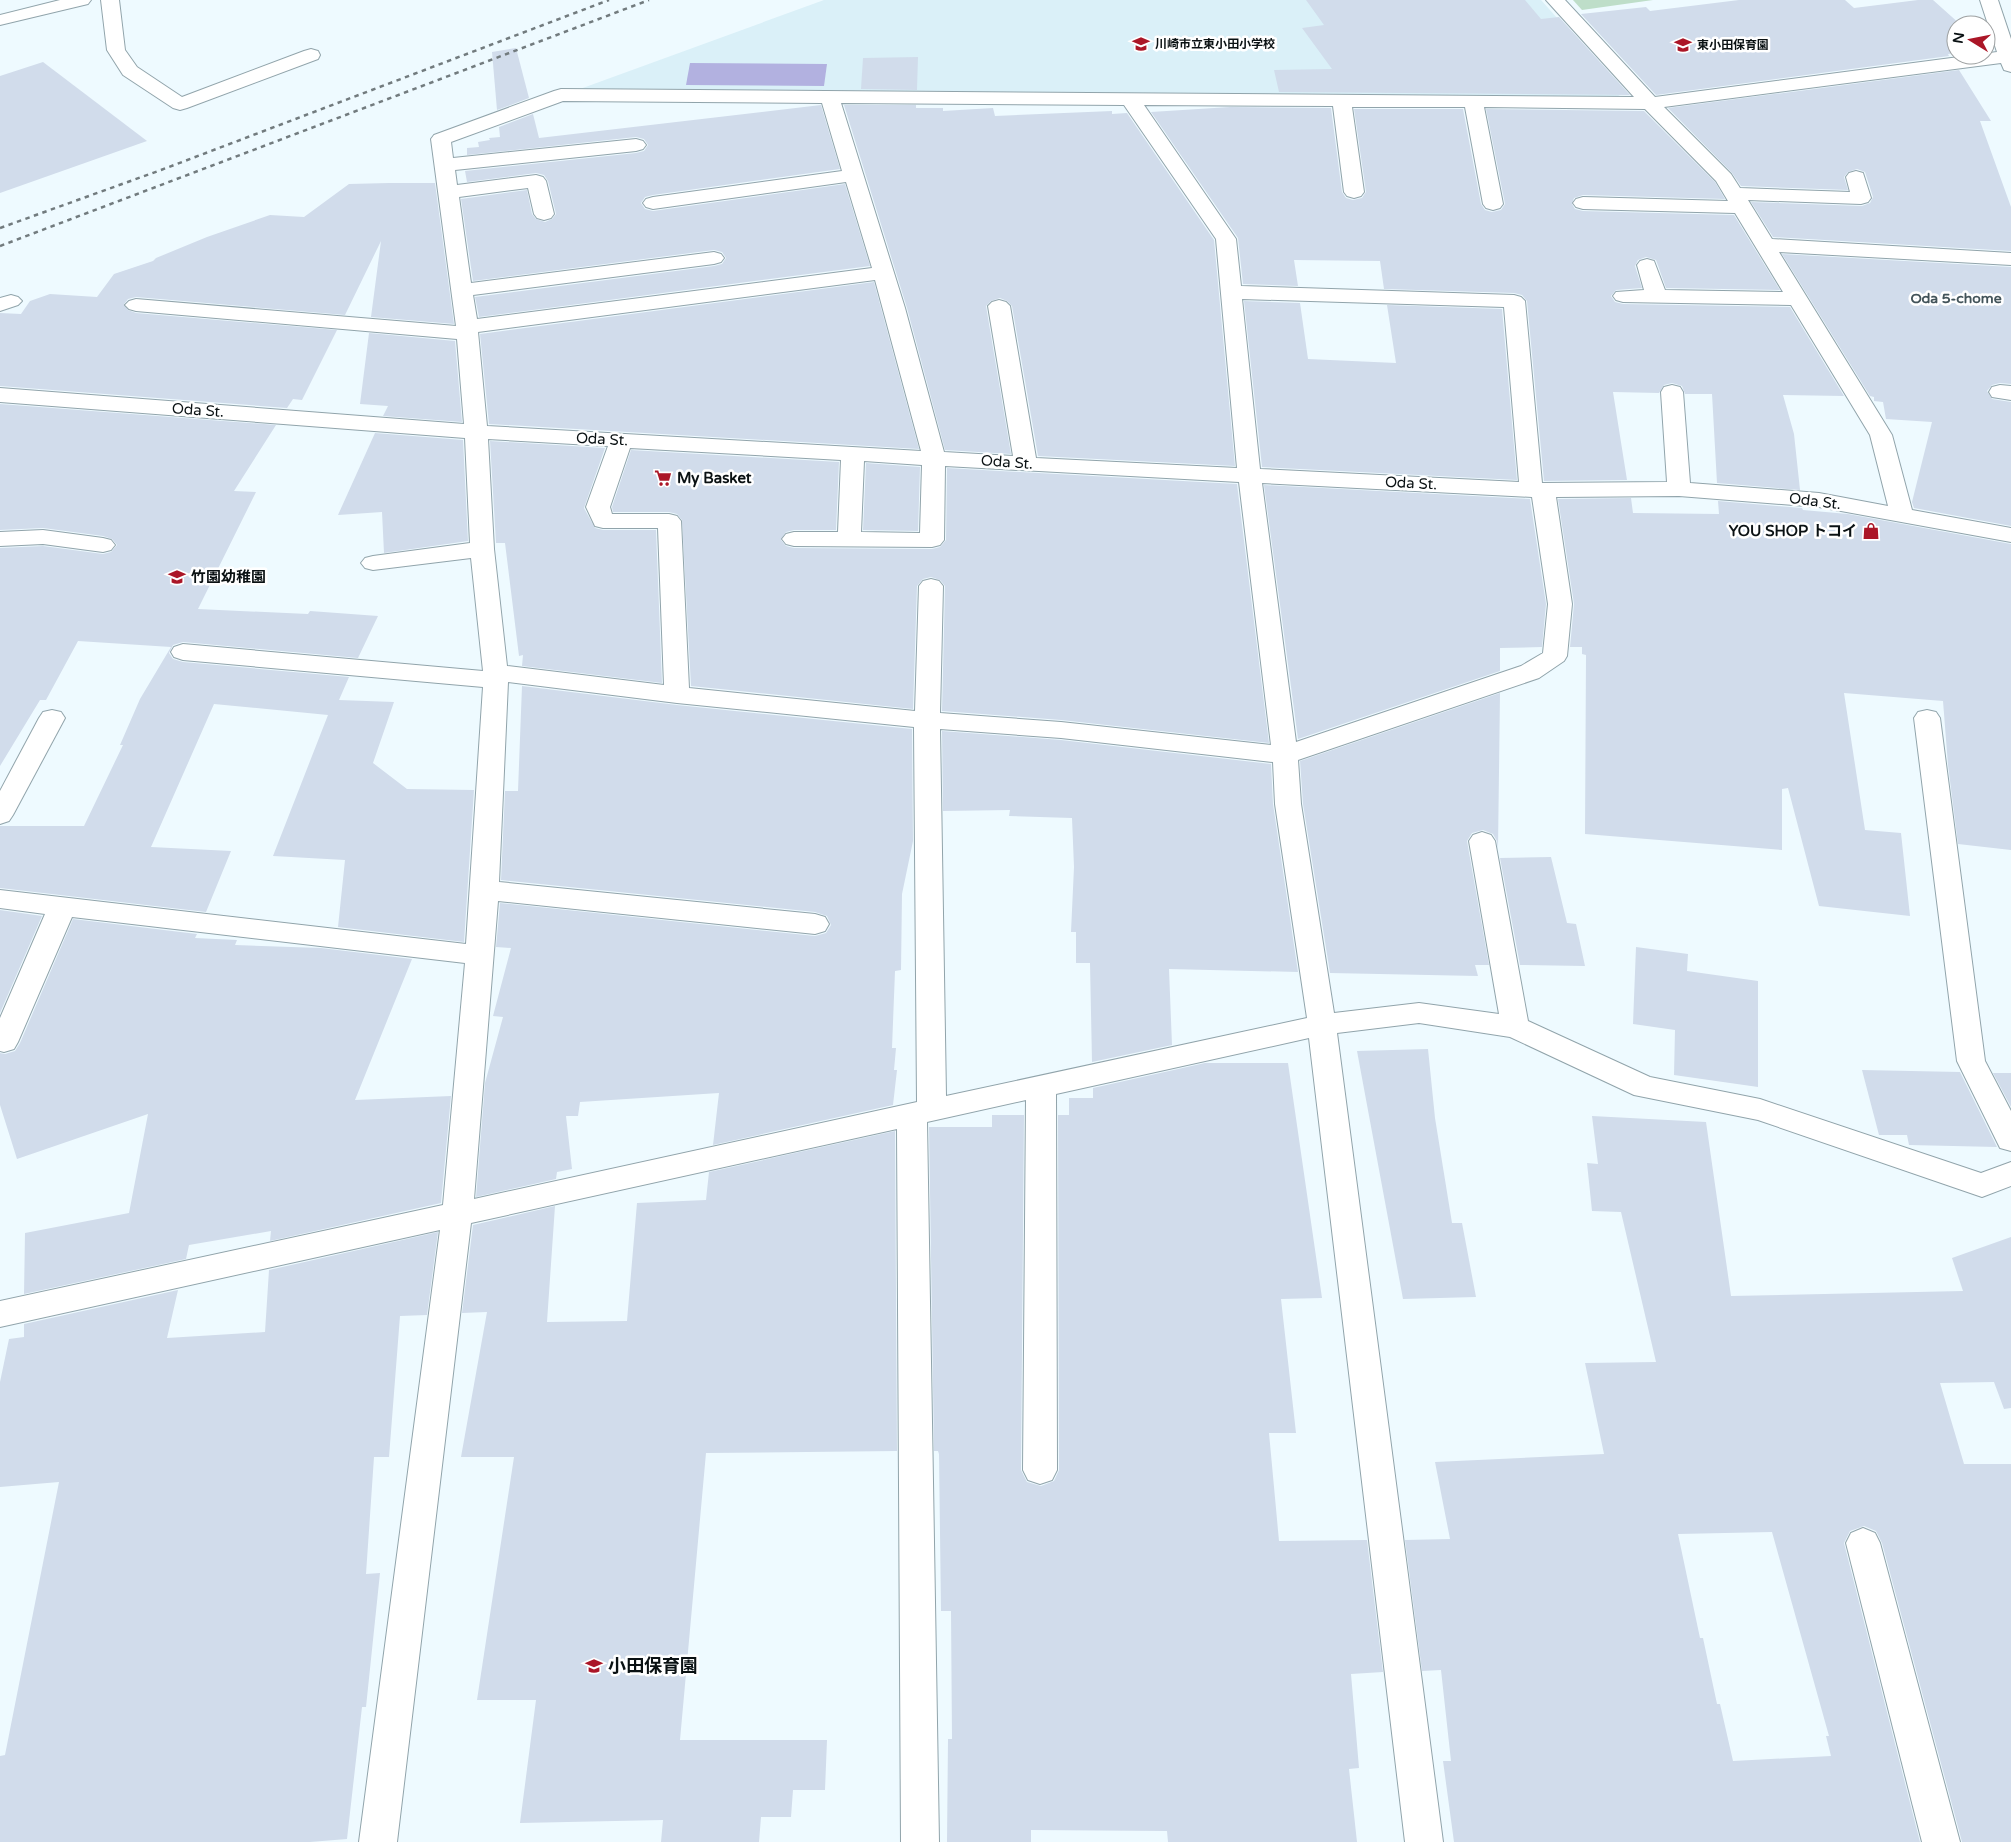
<svg xmlns="http://www.w3.org/2000/svg" width="2011" height="1842" font-family="'Varela Round','Noto Sans JP',sans-serif">
<style>
.built{fill:#daf0f8}
.green{fill:#bedec9}
.water{fill:#b2b1e0}
.building{fill:#d1dceb;fill-rule:evenodd}
.lines{fill:none;stroke-linecap:round;stroke-linejoin:round}
.minor-casing{stroke:#91a4ab;stroke-width:2}
.minor{fill:#fff;fill-rule:evenodd}
.rail{stroke:#727b7e;stroke-width:2.5;stroke-dasharray:4.5 4.5;stroke-linecap:butt}
.labels{text-anchor:middle;stroke-width:5;stroke-linejoin:round;paint-order:stroke}
.far-poi-label{font-size:12px;font-weight:bold;fill:#0a1113;stroke:#fff;text-anchor:start}
.far-neighbourhood-label{font-size:14px;font-weight:bold;fill:#425359;stroke:#fff}
.street-label{font-size:15px;fill:#0a1113;stroke:#fff}
.poi-label{font-size:15px;font-weight:bold;fill:#0a1113;stroke:#fff;text-anchor:start}
.near-poi-label{font-size:18px;font-weight:bold;fill:#0a1113;stroke:#fff;text-anchor:start}
</style>
<rect width="100%" height="100%" fill="#eefaff"/>
<path class="built" d="M824,0h717l83,93 -10,5 -1034,-9z"/>
<path class="green" d="M1573,0h80l-71,10z"/>
<path class="water" d="M690,63l137,1 -3,22 -138,-1z"/>
<g class="building">
<path d="M1306,0h219l16,19 18,-2 71,78 -351,-3 -5,-22 58,-1 -30,-41 22,-3z"/>
<path d="M1739,0h106l9,8 64,-8h15l28,25h-5v28l-8,1 1,2 -293,39 -75,-81 65,-7 4,4z"/>
<path d="M516,48l13,50 -32,12 -5,-58z"/>
<path d="M918,57l-1,33 -56,-1 2,-31z"/>
<path d="M43,62l104,79 -147,52v-117z"/>
<path d="M1959,70l32,51h-11l31,86v44l-238,-14 -22,-35 111,4 8,-3 3,-6 -8,-25 -8,-3 -9,3 -4,5 4,13 -107,-4 -9,-13 -64,-65z"/>
<path d="M821,105l19,64 -187,26 -8,2 -4,6 4,6 8,2 192,-27 25,82 -391,51 -4,-20 239,-31 8,-2 4,-6 -4,-6 -8,-2 -241,31 -12,-82 66,-9 5,24 4,5 9,3 7,-3 4,-5 -8,-33 -4,-6 -8,-2 -69,9 -2,-11 171,-18 8,-2 4,-6 -4,-6 -8,-2 -169,18v-7l12,-1 -1,-5 12,-2 -1,-2 11,-1 -1,-10 34,-13 6,24z"/>
<path d="M844,105h72v3h27v3l50,-3 2,8 117,-5v3l15,-1 87,127 21,226 -197,-10 -26,-150 -5,-5 -7,-3 -9,3 -5,5 25,148 -66,-4 -38,-142z"/>
<path d="M1230,107l101,1 11,84 4,6 7,2 9,-2 4,-6 -12,-83h109l18,95 4,6 7,2 9,-2 4,-6 -19,-95 158,2 71,71 10,17 -142,-4 -9,3 -2,6 3,5 8,2 151,4 46,75 -114,-2 -10,-28 -10,-3 -8,3 -3,6 7,22 -26,2 -5,6 4,6 8,2 167,3 54,89 -61,-1 11,39 6,56 -83,-7 -5,-89h-27l-3,-8 -10,-3 -8,2 -5,8 -46,-1 14,88 -83,1 -17,-180 -5,-6 -8,-2 -130,-4 -4,-28 -86,-1 4,26 -55,-2 -5,-46 -87,-126z"/>
<path d="M389,183h46l19,141 -83,-7 10,-76 -36,74 -209,-18 -8,2 -4,5 4,6 8,3 201,17 -35,70 -9,-1 -6,9 -287,-22v-73l21,1 9,-13 20,-7 47,3 17,-23 39,-13 3,-3 51,-21 63,-22 34,2 45,-33z"/>
<path d="M1782,254l229,13v117l-11,-1 -8,2 -5,6 5,8 19,3v124l-97,-18 -2,-6 20,-80 -46,-3 -3,-17 -9,-1v-4l-4,-1z"/>
<path d="M874,282l45,167 -430,-25 -9,-90z"/>
<path d="M1244,301l56,2 8,56 88,4 -9,-58 115,4 15,171 -255,-13z"/>
<path d="M369,333l86,8 7,81 -79,-6 5,-10 -28,-2z"/>
<path d="M0,404l276,21 -42,66 22,1 -58,117 110,5 2,-3 68,5 -20,42 -175,-16 -10,3 -4,8 4,6 10,3 166,15 -10,23 55,2 -21,61 34,26 67,1 -10,152 -126,-15 7,-67 -72,-4 55,-141 -114,-11 -63,143 80,4 -25,61 -206,-24v-62h84l39,-81h-3l20,-46 31,-52 -93,-6 -32,59h-6l-40,66v-218l43,-2 60,8 8,-2 6,-7 -5,-6 -9,-3 -60,-8 -43,2z"/>
<path d="M375,433l88,7 5,101 -84,12 -2,-41 -44,3z"/>
<path d="M490,441l115,7 -21,60 11,20 8,2h53l6,153 -140,-17 1,-11 -4,1 -14,-113h-9z"/>
<path d="M631,450l208,12 -3,68h-42l-8,2 -5,8 5,6 8,2 138,1 8,-2 6,-7 1,-72 290,16 32,259 -208,-23 -119,-9 3,-125 -5,-6 -9,-3 -8,2 -6,7 -4,123 -222,-23 -9,-166 -5,-6 -8,-2h-56l-1,-5z"/>
<path d="M866,463l54,4 -2,64 -55,-1z"/>
<path d="M1264,485l266,14 16,105 -4,43 -42,1v23l-202,68z"/>
<path d="M1631,498l2,15 86,1 -1,-13 84,7 1,2 45,4 163,30v306l-53,-6 -10,-79 -5,-64 -99,-8 21,137 36,3 9,83 -91,-10 -31,-118 -6,1v61l-197,-16 1,-179 -4,-1v-7h-12l4,-43 -16,-105z"/>
<path d="M522,686l155,19 235,24 1,112 -11,53 -1,76 -6,1 -3,77h4l-2,22h3l-4,35 -180,40 6,-52 -139,9 -2,14h-12l6,53 -15,3 -1,7 -80,18 9,-114 18,-66 -10,-1 18,-68 -15,-1 4,-44 315,33 11,-3 5,-8 -4,-9 -12,-4 -314,-32 4,-89h13z"/>
<path d="M1500,693l-2,156 -1,-8 -4,-7 -10,-4 -11,3 -5,8 22,124h-14l3,11 -148,-3 -27,-169 -3,-43z"/>
<path d="M942,731l119,9 210,24 2,40 25,168 -129,-3 3,76 -80,17 -2,-99h-14v-31h-5l3,-65 -2,-49 -63,-2 1,-6 -67,1z"/>
<path d="M1551,857l16,66 9,1 9,42 -65,-1 -20,-107z"/>
<path d="M0,910l42,6 -42,97z"/>
<path d="M73,919l124,15 -2,4 42,2 -2,5 86,3 91,11 -57,141 96,-4 -10,107 -171,38 1,-10 -82,14 -3,14 -162,35 1,-61 104,-20 19,-99 -131,45 -17,-54v-52l5,1 10,-3 5,-8z"/>
<path d="M1636,947l52,7 -1,17 71,10v106l-84,-12 1,-45 -42,-6z"/>
<path d="M1428,1049l7,69 17,105h10l14,74 -73,2 -46,-248z"/>
<path d="M1205,1063h83l34,235 -41,1 15,134h-27l10,108 88,-1 16,132 -32,2 8,94 -10,1 8,73h-189l-1,-11 -136,-1v12h-84l1,-103h4l-1,-128h-10l-2,-157 -1,-3h-4l-5,-324h63v-12h32l-3,355 6,12 14,4 13,-5 5,-11 -1,-355h11v-17h24v-10z"/>
<path d="M1862,1070l98,2 37,75 -88,-2 -2,-10h-28z"/>
<path d="M1993,1073h18v34z"/>
<path d="M1592,1116l114,6 25,174 232,-5 -11,-33 59,-21v171l-7,1 -10,-27 -54,1 24,81h47v378h-49l-80,-299 -6,-12 -12,-5 -14,5 -6,12 76,299h-466l-11,-81h8l-10,-91 -19,1 -17,-131 45,-1 -15,-77 169,-8 -19,-91 71,-1 -35,-150 -29,-1 -5,-48 11,1zM1772,1532l57,204h-3l5,20 -98,5 -13,-57h-3l-14,-66h-3l-22,-104z"/>
<path d="M895,1131l2,320 -191,2 -26,287h147l-2,50h-32l-2,27h-30l-2,25h-98l2,-22 -143,3 16,-123h-59l37,-243h-53l26,-145 -25,1 11,-88 82,-19 -8,116 80,-1 10,-118 69,-3 3,-28z"/>
<path d="M438,1232l-11,83 -27,1 -11,141h-15l-8,117 14,-1 -14,134h-4l-15,132 -37,3h-310v-86l5,-1 54,-273 -59,5v-105l9,-43 15,-2v-13l154,-34 -11,48 98,-6 4,-62z"/>
</g>
<g class="lines">
<g class="minor-casing">
<g id="minor">
<path d="M60,0h31l-3,4 -88,21v-10z"/>
<path d="M101,0h18l6,50 12,17 45,30 122,-46 7,-2 7,2 2,4 -2,4 -131,49 -7,2 -7,-2 -50,-33 -16,-25z"/>
<path d="M1546,0h19l90,97 342,-45 -17,-52h18l13,39v33l-7,-2 -3,-7 -337,44 67,67 9,14 110,4 -4,-15 3,-4 7,-2 7,2 8,25 -3,4 -7,2 -113,-4 24,39 239,14v12l-232,-13 113,183 20,75 99,18v14l-192,-35 -140,-11 -123,1 16,107 -5,52 -3,5 -25,17 -241,82 3,44 33,209 85,-10 80,11 -30,-173 4,-6 9,-3 9,3 4,6 33,180 122,56 110,22 221,74 30,-11v24l-29,11 -224,-77 -124,-25 -124,-58 -91,-14 -82,10 106,809h-38l-96,-804 -253,56 1,376 -5,10 -12,4 -12,-4 -5,-10 3,-370 -99,22 12,720h-38l-4,-713 -426,94 -74,619h-38l81,-612 -440,97v-26l443,-96 22,-242 -393,-46 -54,125 -4,7 -10,3 -4,-1v-33l45,-104 -45,-6v-18l466,54 17,-257 -300,-27 -9,-3 -3,-5 3,-5 9,-3 300,27 -12,-113 -98,12 -8,-2 -4,-5 4,-5 8,-2 97,-13 -5,-105 -465,-36v-14l464,36 -7,-85 -321,-28 -7,-2 -4,-4 4,-4 7,-2 320,27 -25,-187 3,-4 120,-44 7,-2 1073,8zM563,101l259,2 20,68 -189,26 -7,2 -3,4 3,4 7,2 193,-27 26,86 -395,51 -4,-24 241,-31 7,-2 3,-4 -3,-4 -7,-2 -243,31 -12,-86 69,-9 6,26 3,4 7,2 7,-2 3,-4 -8,-33 -3,-4 -7,-2 -79,10 -2,-15 181,-19 7,-2 3,-4 -3,-4 -7,-2 -183,19 -2,-16zM841,103l283,2 92,134 21,229 -201,-10 -26,-152 -4,-4 -7,-2 -7,2 -4,4 25,150 -69,-4 -39,-144zM1144,105l189,1 11,86 3,4 7,2 7,-2 3,-4 -12,-85h113l18,97 3,4 7,2 7,-2 3,-4 -19,-97 161,2 71,72 12,20 -145,-4 -7,2 -3,4 3,4 7,2 152,4 48,79 -118,-2 -11,-29 -7,-2 -7,2 -3,4 7,25 -28,2 -3,4 3,4 7,2 168,3 79,130 18,71 -69,-13 -129,-10 -7,-91 -3,-5 -8,-2 -8,2 -3,5 6,90 -125,1 -17,-182 -4,-4 -7,-2 -273,-9 -5,-47zM875,280l46,171 -434,-25 -9,-94zM1242,299l262,8 15,175 -259,-13zM488,439l120,7 -22,61 9,19 8,2h55l6,157 -157,-19 -13,-117zM630,448l211,12 -3,72h-44l-8,2 -4,5 4,5 8,2 138,1 8,-2 4,-5 1,-74 294,16 32,263 -210,-23 -121,-9 3,-127 -4,-5 -8,-2 -8,2 -4,5 -4,125 -226,-23 -8,-167 -4,-5 -8,-2h-57l-2,-7zM864,461l58,4 -2,68 -59,-1zM1262,483l270,14 16,107 -5,49 -22,13 -225,76zM508,682l169,21 237,24 3,375 -443,97 24,-298 317,33 10,-3 4,-7 -4,-7 -10,-3 -316,-32zM940,729l121,9 212,24 2,42 32,214 -361,78z"/>
<path d="M11,295l7,2 4,4 -4,4 -18,6v-13z"/>
<path d="M2000,385l11,1v14l-19,-3 -3,-5 3,-5z"/>
<path d="M43,530l60,8 8,2 4,5 -4,5 -8,2 -60,-8 -43,2v-14z"/>
<path d="M52,710l9,2 4,6 -52,97 -4,6 -9,3v-33l39,-73 4,-6z"/>
<path d="M1927,710l9,2 4,6 45,343 26,50v40l-11,-3 -43,-87 -43,-343 4,-6z"/>
<path d="M1863,1528l12,5 5,10 80,299h-38l-76,-299 5,-10z"/>
</g>
</g>
<use href="#minor" class="minor"/>
<g class="rail">
<path d="M0,228l161,-58 448,-170"/>
<path d="M0,246l649,-246"/>
</g>
</g>
<defs>
<g id="school-bare" transform="scale(1.35)"><path d="M0-5L7-2L0 1L-7-2ZM-4 1L0 2.5L4 1V4Q0 6-4 4Z" fill="#ab1627" stroke="#fff" stroke-width="2.5" paint-order="stroke"/></g>
<g id="supermarket-bare" transform="scale(1.35)"><path d="M-6-5.5h2.5l.6 2H6L4.5 2H-2.5L-4.4-4H-6ZM-1.5 3.2a1.3 1.3 0 1 0 .1 0ZM3 3.2a1.3 1.3 0 1 0 .1 0Z" fill="#ab1627" stroke="#fff" stroke-width="2.5" paint-order="stroke"/></g>
<g id="shop-bare" transform="scale(1.35)"><path d="M-5-2.5h2.3a2.7 3.5 0 0 1 5.4 0H5L5.5 6h-11ZM-1.5-2.5h3a1.5 2.3 0 0 0-3 0Z" fill="#ab1627" stroke="#fff" stroke-width="2.5" paint-order="stroke"/></g>
</defs>
<g fill-rule="evenodd">
<use href="#school-bare" x="1141" y="44"/>
<use href="#school-bare" x="1683" y="45"/>
<use href="#supermarket-bare" x="663" y="478"/>
<use href="#shop-bare" x="1871" y="531"/>
<use href="#school-bare" x="177" y="577"/>
<use href="#school-bare" x="594" y="1666"/>
</g>
<g class="labels">
<g class="far-poi-label">
<text x="1155" y="48">川崎市立東小田小学校</text>
<text x="1697" y="49">東小田保育園</text>
</g>
<g class="far-neighbourhood-label">
<text x="1956" y="303">Oda 5-chome</text>
</g>
<g class="street-label">
<text transform="translate(198 410) rotate(4)" y="5">Oda St.</text>
<text transform="translate(602 439) rotate(3)" y="5">Oda St.</text>
<text transform="translate(1007 462) rotate(4)" y="5">Oda St.</text>
<text transform="translate(1411 483) rotate(3)" y="5">Oda St.</text>
<text transform="translate(1815 501) rotate(7)" y="5">Oda St.</text>
</g>
<g class="poi-label">
<text x="677" y="483">My Basket</text>
<text x="1857" y="536" text-anchor="end">YOU SHOP トコイ</text>
<text x="191" y="582">竹園幼稚園</text>
</g>
<g class="near-poi-label">
<text x="608" y="1672">小田保育園</text>
</g>
</g>
<g transform="translate(1971 40) rotate(280)"><circle r="24" fill="#ffffff" stroke="#9da0a1"/>
<path d="M0-4L9 19L0 12L-9 19Z" fill="#ab1627"/>
<text y="-8" font-size="14" font-weight="bold" text-anchor="middle" fill="#0a1113">N</text>
</g>
</svg>
